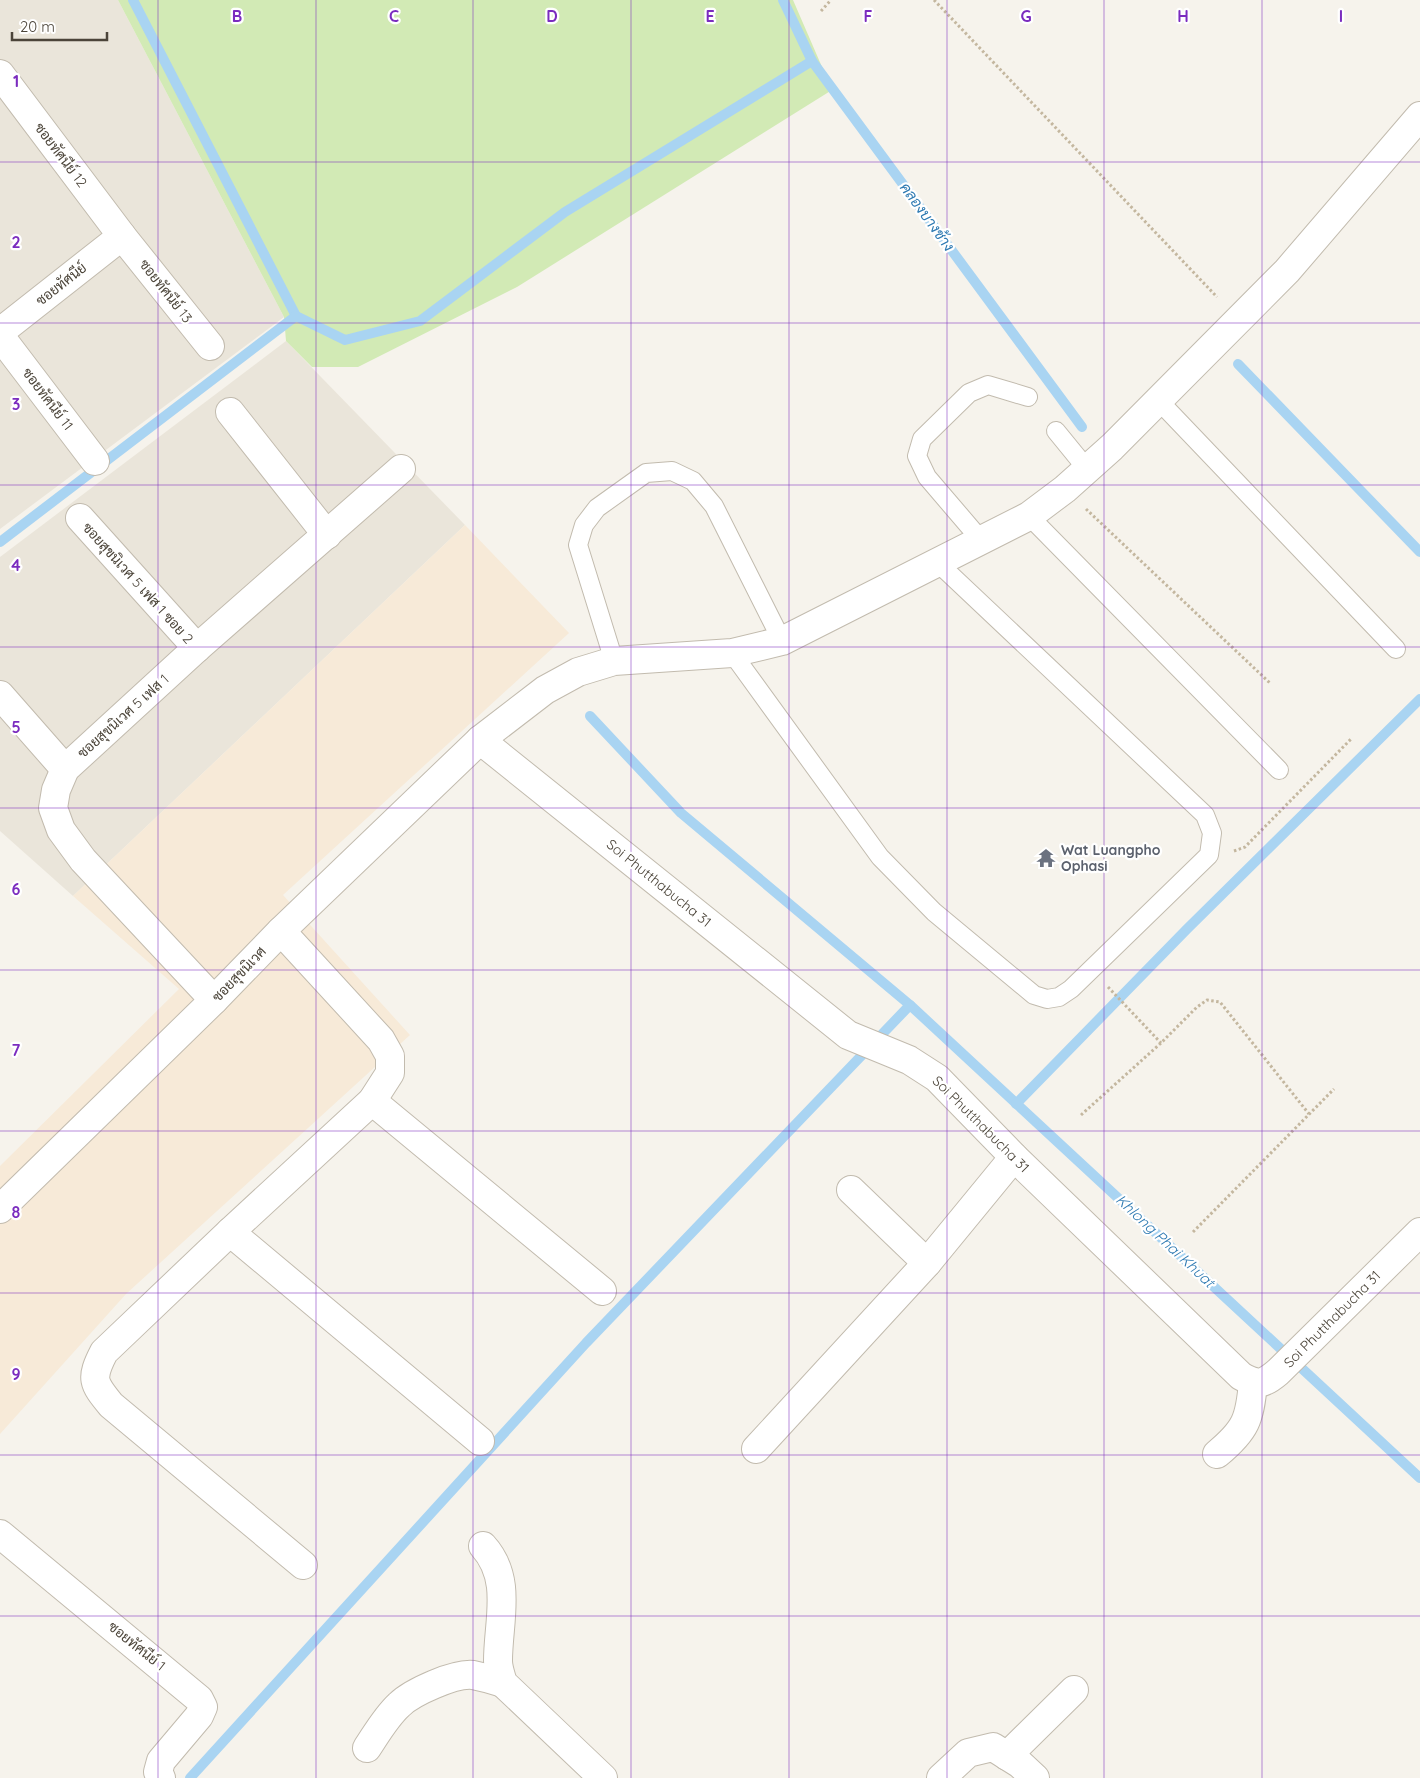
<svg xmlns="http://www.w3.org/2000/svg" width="1420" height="1778" font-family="Quicksand,Sarabun,sans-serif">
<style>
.residential{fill:#eae5da}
.commercial{fill:#f7ead8}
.green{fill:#d2eab5}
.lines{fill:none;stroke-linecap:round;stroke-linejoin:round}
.stream{stroke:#a9d4f2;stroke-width:10}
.service-casing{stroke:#c2bbae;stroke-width:20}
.minor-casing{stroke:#c2bbae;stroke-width:30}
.path{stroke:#c4b79f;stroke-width:3;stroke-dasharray:2.5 2.5;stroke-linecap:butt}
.service{stroke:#fff;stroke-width:18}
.minor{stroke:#fff;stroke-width:28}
.grid{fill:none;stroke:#7b2cbf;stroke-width:1;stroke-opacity:0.55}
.labels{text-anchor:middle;stroke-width:4.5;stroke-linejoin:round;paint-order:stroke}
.street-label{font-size:14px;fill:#4b4439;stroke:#fff}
.worship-label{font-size:14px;font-weight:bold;fill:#5b616d;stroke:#fff;text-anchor:start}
.water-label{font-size:15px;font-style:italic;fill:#2e7ab2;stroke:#fff}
.grid-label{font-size:16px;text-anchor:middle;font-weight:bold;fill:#7b2cbf;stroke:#fff;stroke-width:4.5;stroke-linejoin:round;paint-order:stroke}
</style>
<rect width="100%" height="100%" fill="#f6f3ec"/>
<g class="residential">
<path d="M0,0h118l166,317 -284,212z"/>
<path d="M286,341l179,184 -392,371 -73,-65v-274z"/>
</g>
<path class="commercial" d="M465,525l104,108 -286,262 127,140 -284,259 -126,140v-268l179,-177 -106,-93z"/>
<path class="green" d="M118,0h675l39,90 -315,197 -159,80h-46l-26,-26 -2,-24z"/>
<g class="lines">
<g class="stream">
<path d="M133,0l163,316"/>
<path d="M783,0l29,61 270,366"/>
<path d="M1238,364l182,188"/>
<path d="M0,542l296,-226 49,24 75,-19 145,-109 247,-151"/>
<path d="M590,716l91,97 229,192 510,473"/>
<path d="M1016,1104l171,-175 233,-230"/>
<path d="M190,1778l396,-435 324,-338"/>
</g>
<g class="service-casing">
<g id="service">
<path d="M1159,401l237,248"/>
<path d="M1056,431l31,38"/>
<path d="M1029,516l250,254"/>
<path d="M980,539l-53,-62 -10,-21 5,-17 47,-46 19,-8 40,12"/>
<path d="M732,653l148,204 54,55 100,83 13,4 12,-2 12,-8 138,-134 3,-22 -7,-18 -268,-253"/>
<path d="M614,661l-36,-116 6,-20 13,-17 49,-35 26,-2 21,10 21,25 68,135"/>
</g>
</g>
<g class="minor-casing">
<g id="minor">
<path d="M0,74l122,162 88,110"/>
<path d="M0,332l122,-96"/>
<path d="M0,336l95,125"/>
<path d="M230,412l97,123"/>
<path d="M80,518l117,130"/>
<path d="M0,695l65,74"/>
<path d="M480,740l368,295 61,25 28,18 77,79 227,219c17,10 23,8 37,-4l142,-140"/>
<path d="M281,931l100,109 9,16v17l-18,28 -142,131 -126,120c-14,27 -11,31 7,53l192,160"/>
<path d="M214,1000l-131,-140 -22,-30 -8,-22 3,-18 9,-21 132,-121 204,-179"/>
<path d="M372,1101l230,190"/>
<path d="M851,1190l76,73"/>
<path d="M0,1209l214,-209 67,-69 199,-191 65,-50 33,-18 36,-11 118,-8 50,-12 247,-125 36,-27 47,-42 175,-176 133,-155"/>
<path d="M230,1232l250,209"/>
<path d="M756,1449l171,-186 87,-106"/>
<path d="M1217,1454c29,-24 33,-35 36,-72"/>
<path d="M0,1534l199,165 4,8 -4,9 -38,45 -3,11 3,6"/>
<path d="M483,1546c30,33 15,75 15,115 0,7 3,15 5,22l100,95"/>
<path d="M367,1748c10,-15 19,-31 32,-43 13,-13 56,-32 74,-30 10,2 21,5 30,8"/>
<path d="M1007,1756l67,-66"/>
<path d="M941,1778l27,-25 25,-6 27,17 15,14"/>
</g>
</g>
<g class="path">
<path d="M934,0l283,297"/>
<path d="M821,11l10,-11"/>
<path d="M1086,509l185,175"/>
<path d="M1234,851l11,-4 107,-109"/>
<path d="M1108,987l53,56"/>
<path d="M1081,1115l80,-72 36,-36 10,-7 13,2 89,112"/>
<path d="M1193,1232l141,-143"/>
</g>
<use href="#service" class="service"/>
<use href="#minor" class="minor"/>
</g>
<path class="grid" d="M158,0v1778M316,0v1778M473,0v1778M631,0v1778M789,0v1778M947,0v1778M1104,0v1778M1262,0v1778M0,162h1420M0,323h1420M0,485h1420M0,647h1420M0,808h1420M0,970h1420M0,1131h1420M0,1293h1420M0,1455h1420M0,1616h1420"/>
<defs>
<g id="temple-bare" transform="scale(1.5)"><path d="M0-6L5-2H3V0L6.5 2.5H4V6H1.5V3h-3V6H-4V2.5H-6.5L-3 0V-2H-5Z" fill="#6b7280" stroke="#fff" stroke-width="2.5" paint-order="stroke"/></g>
</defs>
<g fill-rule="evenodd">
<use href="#temple-bare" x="1046" y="858"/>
</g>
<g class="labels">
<g class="street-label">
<text transform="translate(61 155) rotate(53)" y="5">ซอยทัศนีย์ 12</text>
<text transform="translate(61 284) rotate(-38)" y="5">ซอยทัศนีย์</text>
<text transform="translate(166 291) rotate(52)" y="5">ซอยทัศนีย์ 13</text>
<text transform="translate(48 399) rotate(53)" y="5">ซอยทัศนีย์ 11</text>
<text transform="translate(138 583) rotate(48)" y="5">ซอยสุขนิเวศ 5 เฟส 1 ซอย 2</text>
<text transform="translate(123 716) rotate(-42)" y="5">ซอยสุขนิเวศ 5 เฟส 1</text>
<text transform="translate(659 883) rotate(39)" y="5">Soi Phutthabucha 31</text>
<text transform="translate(239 974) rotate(-46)" y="5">ซอยสุขนิเวศ</text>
<text transform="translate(981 1124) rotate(45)" y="5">Soi Phutthabucha 31</text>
<text transform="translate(1332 1319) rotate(-45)" y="5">Soi Phutthabucha 31</text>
<text transform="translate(137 1646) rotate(39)" y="5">ซอยทัศนีย์ 1</text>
</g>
<g class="worship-label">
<text x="1061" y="855">Wat Luangpho<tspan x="1061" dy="16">Ophasi</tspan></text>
</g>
<g class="water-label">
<text transform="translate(927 217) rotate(54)" y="5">คลองบางช้าง</text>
<text transform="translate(1165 1241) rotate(43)" y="5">Khlong Phai Khuat</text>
</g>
</g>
<g class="grid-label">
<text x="237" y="22">B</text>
<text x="394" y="22">C</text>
<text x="552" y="22">D</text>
<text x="710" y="22">E</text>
<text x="868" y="22">F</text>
<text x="1026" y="22">G</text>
<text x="1183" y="22">H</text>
<text x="1341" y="22">I</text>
<text x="16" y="87">1</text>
<text x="16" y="248">2</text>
<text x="16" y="410">3</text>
<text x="16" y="571">4</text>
<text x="16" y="733">5</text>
<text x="16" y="895">6</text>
<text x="16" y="1056">7</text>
<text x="16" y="1218">8</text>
<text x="16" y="1380">9</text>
</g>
<path d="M12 32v8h95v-8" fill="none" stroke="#4b4439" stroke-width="2.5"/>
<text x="20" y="32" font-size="15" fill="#4b4439" stroke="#ffffff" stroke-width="4" paint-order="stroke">20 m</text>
</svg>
